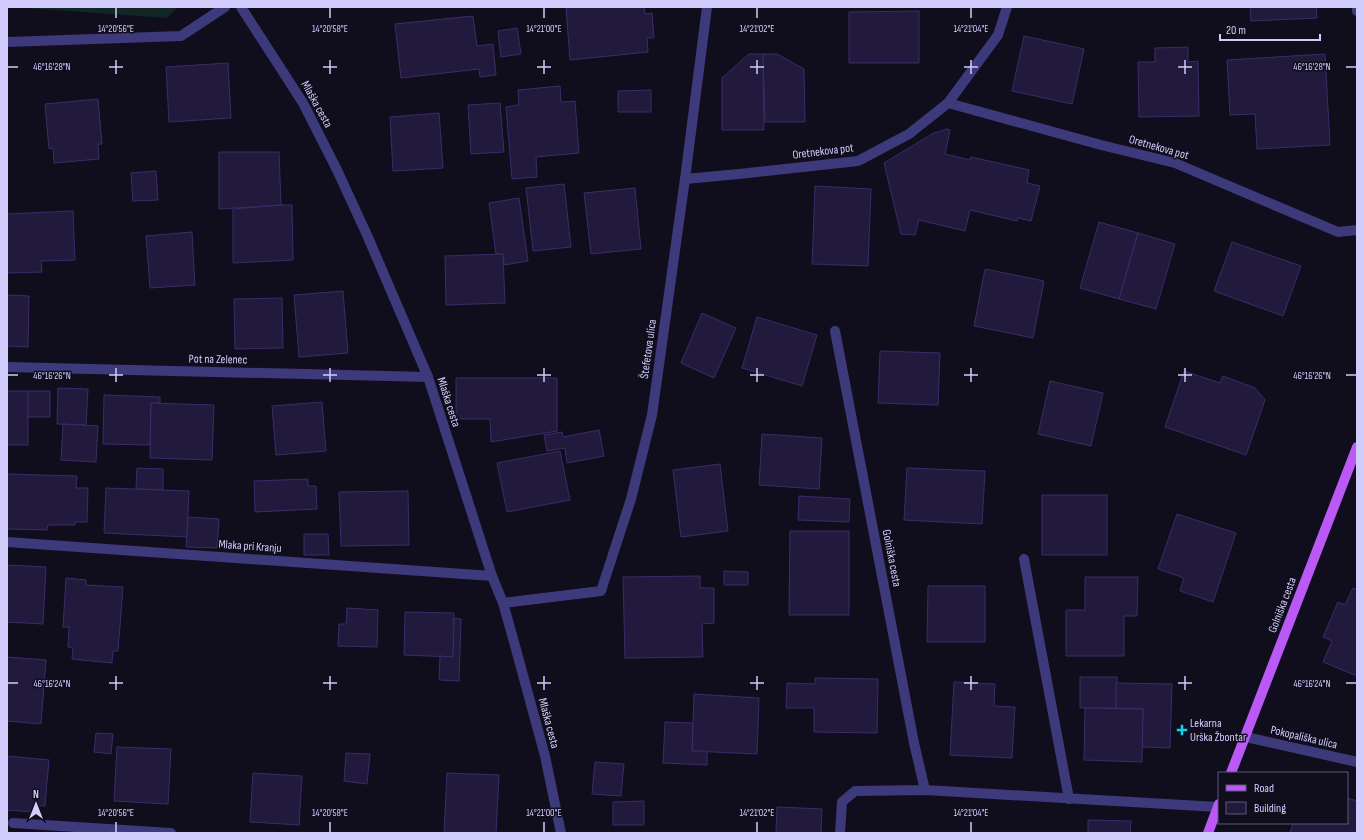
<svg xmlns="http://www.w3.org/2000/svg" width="1364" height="840" font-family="'Sofia Sans Condensed',sans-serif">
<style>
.green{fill:#102726}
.building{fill:#211a3d;stroke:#392d68}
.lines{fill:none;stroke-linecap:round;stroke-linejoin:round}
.minor{stroke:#3c3a7a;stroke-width:10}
.major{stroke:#ba59f6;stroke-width:10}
.ticks{fill:none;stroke:#d1ccfc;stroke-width:1.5}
.poi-dot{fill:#0cd3e8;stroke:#100d1d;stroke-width:1.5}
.labels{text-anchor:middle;stroke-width:3;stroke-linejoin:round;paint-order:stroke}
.street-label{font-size:12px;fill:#d1ccfc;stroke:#100d1d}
.poi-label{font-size:12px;fill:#d1ccfc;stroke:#100d1d;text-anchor:start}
.ticks-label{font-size:10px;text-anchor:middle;fill:#d1ccfc;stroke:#100d1d;stroke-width:3;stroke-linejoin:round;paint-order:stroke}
</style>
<rect width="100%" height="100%" fill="#100d1d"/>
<path class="green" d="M12,7h166l-11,11z"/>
<g class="building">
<path d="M583,7h61l1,7 7,-1 2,25h-7l1,14 -78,8 -4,-52z"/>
<path d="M1250,7h66l1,11 -66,3z"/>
<path d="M919,11v52h-70v-51z"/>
<path d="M473,16l4,30 16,-2 3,31 -16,2 -1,-8 -78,9 -6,-54z"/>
<path d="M517,28l4,26 -20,3 -3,-26z"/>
<path d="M1024,36l60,13 -12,55 -60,-13z"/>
<path d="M1188,47v15l10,-1 1,55 -60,1 -1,-55h17v-14z"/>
<path d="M749,54h14l1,76h-42v-52z"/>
<path d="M763,54h14l27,15 1,53h-40z"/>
<path d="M1325,54l5,91 -73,4 -2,-35 -25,1 -3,-55z"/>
<path d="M228,63l3,55 -62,4 -3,-55z"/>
<path d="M560,86l1,16 14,-1 4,52 -43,4 1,20 -25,2 -6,-72 13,-2 -1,-15z"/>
<path d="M651,90v22h-33v-21z"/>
<path d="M98,99l4,45h-4l1,15 -45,4 -1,-15 -4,1 -4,-45z"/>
<path d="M500,103l4,49 -33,2 -3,-49z"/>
<path d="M439,113l4,55 -50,3 -3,-54z"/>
<path d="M947,129l3,1 -5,24 25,6 1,-3 58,13 -2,13 13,3 -9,35 -13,-3 -1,3 -47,-11 -5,21 -46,-11 -4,15 -14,-1 -17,-71 50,-30z"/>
<path d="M219,152h60l2,53 -62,4z"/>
<path d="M156,171l2,29 -25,1 -2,-28z"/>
<path d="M564,184l7,63 -38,4 -7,-63z"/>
<path d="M815,186l56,3 -3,77 -56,-2z"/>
<path d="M635,188l6,61 -50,5 -7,-61z"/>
<path d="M519,198l9,63 -24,4 -1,-11h-7l-7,-51z"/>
<path d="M281,205h11l1,55 -60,3v-54z"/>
<path d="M73,211l2,49 -34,1 1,11 -35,1v-59z"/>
<path d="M1099,222l39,11 -19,66 -39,-11z"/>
<path d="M192,232l3,53 -45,3 -4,-52z"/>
<path d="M1138,233l37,11 -19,65 -37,-10z"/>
<path d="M1232,242l69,24 -18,50 -69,-25z"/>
<path d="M503,254l2,49 -59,2 -1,-49z"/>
<path d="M985,269l59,12 -11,57 -59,-12z"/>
<path d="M343,291l5,62 -49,4 -5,-62z"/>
<path d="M7,295l22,1 -1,51 -21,-1z"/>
<path d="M282,298l1,50 -48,1 -1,-50z"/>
<path d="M702,313l34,15 -22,50 -33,-15z"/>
<path d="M757,317l60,18 -15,51 -60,-18z"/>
<path d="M880,351l60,2 -2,52 -60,-2z"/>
<path d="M1184,371l36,12 3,-7 32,12 10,12 -19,55 -81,-28z"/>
<path d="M456,378h101v53l-66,11 -1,-23h-34z"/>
<path d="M1050,381l53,12 -12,53 -53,-12z"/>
<path d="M58,388l30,1 -2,36 -29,-1z"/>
<rect x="7" y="391" width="21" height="54"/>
<rect x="28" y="391" width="22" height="26"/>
<path d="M104,395l56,2v6h-9l-1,42 -47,-1z"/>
<path d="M322,402l4,49 -50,4 -4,-49z"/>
<path d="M151,403l63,2 -2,55 -62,-2z"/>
<path d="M63,424l35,2 -2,36 -35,-2z"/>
<path d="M599,430l5,26 -37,7 -2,-15 -18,3 -3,-16 18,-3 1,5z"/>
<path d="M762,434l60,4 -3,51 -60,-4z"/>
<path d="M560,451l10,49 -63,12 -10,-49z"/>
<path d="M720,464l8,67 -47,6 -8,-67z"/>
<path d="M137,468l26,1v21l-27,-1z"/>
<path d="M907,468l78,3 -3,53 -78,-4z"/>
<path d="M7,474l70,2 -1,12h12l-1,34h-12v3h-27l-1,5 -40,-1z"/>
<path d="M308,479v7h8l1,23 -62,3 -1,-31z"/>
<path d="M106,488l83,3 -2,46 -83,-4z"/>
<path d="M408,491l1,54 -68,1 -2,-54z"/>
<rect x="1042" y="495" width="65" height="60"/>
<path d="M799,496l51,3 -1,23 -51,-2z"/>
<path d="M1177,514l59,19 -23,69 -33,-11 4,-13 -26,-9z"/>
<path d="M188,517l31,2 -2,29 -31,-1z"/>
<path d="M790,531h59v84h-60z"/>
<path d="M304,534h24l1,21h-25z"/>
<path d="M7,565l39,2 -3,57 -36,-2z"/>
<path d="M724,571l24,1v13h-24z"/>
<path d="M700,576v12h14v35l-12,1 1,33 -78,1 -2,-81z"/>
<path d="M1085,577h53l-1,39h-13v40h-58v-46h19z"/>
<path d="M66,578l20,2v5l37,2 -5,64h-5l-1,12 -40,-4 1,-11 -5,-1 1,-20h-6z"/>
<path d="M928,586h57v56h-58z"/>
<path d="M1353,588l4,2v86l-34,-14 9,-21 -9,-4 15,-35 7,3z"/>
<path d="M347,608l31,2 -1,37 -39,-1 1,-22h7z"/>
<path d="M405,612l49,1 -1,44 -49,-2z"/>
<path d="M454,618l7,1 -2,62 -20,-1 1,-24 13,1z"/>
<path d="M7,657l39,3 -5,64 -34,-3z"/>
<path d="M1080,677h37l-1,31h-36z"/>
<path d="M815,678l63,1 -1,54 -63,-1v-24h-28l1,-25 28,1z"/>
<path d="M954,682l41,2 -1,22 21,1 -3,51 -62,-3z"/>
<path d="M1116,683l56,1 -2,64 -28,-1 1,-38 -27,-1z"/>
<path d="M694,694l65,4 -2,56 -65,-3z"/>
<path d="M1085,708l58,1 -1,53 -58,-2z"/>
<path d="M665,722l28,1 -1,28h15v14l-44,-2z"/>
<path d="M96,733l17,1 -2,20 -17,-2z"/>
<path d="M117,747l54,2 -3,55 -54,-3z"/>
<path d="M346,753l24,1 -3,30 -23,-3z"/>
<path d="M7,756l42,4 -4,46 -10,-1 -1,7 -27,-2z"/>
<path d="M595,762l29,2 -3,32 -29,-2z"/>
<path d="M253,773l49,3 -3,49 -49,-3z"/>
<path d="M447,773l52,2 -3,58h-52z"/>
<path d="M1347,798l10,3v32h-67l3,-10h54z"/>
<path d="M644,801v24h-31v-23z"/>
<path d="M777,807l45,2 -1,24h-45z"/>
<path d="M1088,820l43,1 -1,12h-42z"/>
</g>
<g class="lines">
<g class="minor">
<path d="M241,7l62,96 34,67 30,65 61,142 64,199 11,27 11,39 31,114 16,77"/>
<path d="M1357,7v4"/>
<path d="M7,42l174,-6 44,-29"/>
<path d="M948,103l153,42 74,18 163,69 19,-2"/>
<path d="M685,179l54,-5 119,-13 51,-27 39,-31 50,-68 9,-28"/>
<path d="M835,331l79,412 11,47"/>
<path d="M7,367l421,10"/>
<path d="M7,542l485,34"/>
<path d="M1024,559l45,240"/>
<path d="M503,603l98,-12 30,-92 21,-84 33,-236 22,-172"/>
<path d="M1246,737l111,25"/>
<path d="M13,823l158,10"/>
<path d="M840,833l2,-31 13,-11 70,-1 293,17"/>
</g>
<g class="major">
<path d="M1231,773l126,-326"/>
<path d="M1208,833l11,-29"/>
</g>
</g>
<path class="ticks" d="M116,8v10M330,8v10M544,8v10M757,8v10M971,8v10M116,60v14M330,60v14M544,60v14M757,60v14M971,60v14M1185,60v14M8,67h10M109,67h14M323,67h14M537,67h14M750,67h14M964,67h14M1178,67h14M1346,67h10M116,368v14M330,368v14M544,368v14M757,368v14M971,368v14M1185,368v14M8,375h10M109,375h14M323,375h14M537,375h14M750,375h14M964,375h14M1178,375h14M1346,375h10M116,676v14M330,676v14M544,676v14M757,676v14M971,676v14M1185,676v14M8,683h10M109,683h14M323,683h14M537,683h14M750,683h14M964,683h14M1178,683h14M1346,683h10M116,822v10M330,822v10M544,822v10M757,822v10M971,822v10"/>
<path class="poi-dot" d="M1180 724h4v4h4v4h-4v4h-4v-4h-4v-4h4z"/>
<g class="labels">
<g class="street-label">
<text transform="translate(317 104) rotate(61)" y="4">Mlaška cesta</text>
<text transform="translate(1159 147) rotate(16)" y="4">Oretnekova pot</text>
<text transform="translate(823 151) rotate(-7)" y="4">Oretnekova pot</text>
<text transform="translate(648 349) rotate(-82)" y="4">Štefetova ulica</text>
<text transform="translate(218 359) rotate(1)" y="4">Pot na Zelenec</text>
<text transform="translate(449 402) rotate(72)" y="4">Mlaška cesta</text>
<text transform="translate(250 546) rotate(4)" y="4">Mlaka pri Kranju</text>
<text transform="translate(892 558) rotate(79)" y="4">Golniška cesta</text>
<text transform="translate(1282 605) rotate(-69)" y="4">Golniška cesta</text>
<text transform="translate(549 723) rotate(75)" y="4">Mlaška cesta</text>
<text transform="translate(1304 737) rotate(13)" y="4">Pokopališka ulica</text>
</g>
<g class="poi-label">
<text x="1190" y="727">Lekarna<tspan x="1190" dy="14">Urška Žbontar</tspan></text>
</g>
</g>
<g class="ticks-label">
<text x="116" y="32">14°20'56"E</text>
<text x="330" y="32">14°20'58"E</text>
<text x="544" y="32">14°21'00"E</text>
<text x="757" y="32">14°21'02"E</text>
<text x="971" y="32">14°21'04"E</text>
<text x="52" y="70">46°16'28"N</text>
<text x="1312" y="70">46°16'28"N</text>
<text x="52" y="379">46°16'26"N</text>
<text x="1312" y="379">46°16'26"N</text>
<text x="52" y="687">46°16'24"N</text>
<text x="1312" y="687">46°16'24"N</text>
<text x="116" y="816">14°20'56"E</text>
<text x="330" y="816">14°20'58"E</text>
<text x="544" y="816">14°21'00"E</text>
<text x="757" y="816">14°21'02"E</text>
<text x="971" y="816">14°21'04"E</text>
</g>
<rect width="1364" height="840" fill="none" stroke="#d1ccfc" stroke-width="16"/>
<rect x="1218" y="772" width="130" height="52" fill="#100d1d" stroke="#5d5976"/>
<rect x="1226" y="785" width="20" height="6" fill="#ba59f6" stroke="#5d5976"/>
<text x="1254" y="792" font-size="12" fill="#d1ccfc">Road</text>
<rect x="1226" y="802" width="20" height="12" fill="#211a3d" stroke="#5d5976"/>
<text x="1254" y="812" font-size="12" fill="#d1ccfc">Building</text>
<g transform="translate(36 804)" stroke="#100d1d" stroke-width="3" paint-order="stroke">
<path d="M0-3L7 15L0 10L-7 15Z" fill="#d1ccfc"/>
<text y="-6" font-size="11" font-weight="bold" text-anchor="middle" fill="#d1ccfc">N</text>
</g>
<path d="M1220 34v6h100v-6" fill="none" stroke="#d1ccfc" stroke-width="2"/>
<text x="1226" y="34" font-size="12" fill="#d1ccfc" stroke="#100d1d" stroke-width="3" paint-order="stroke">20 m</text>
</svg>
